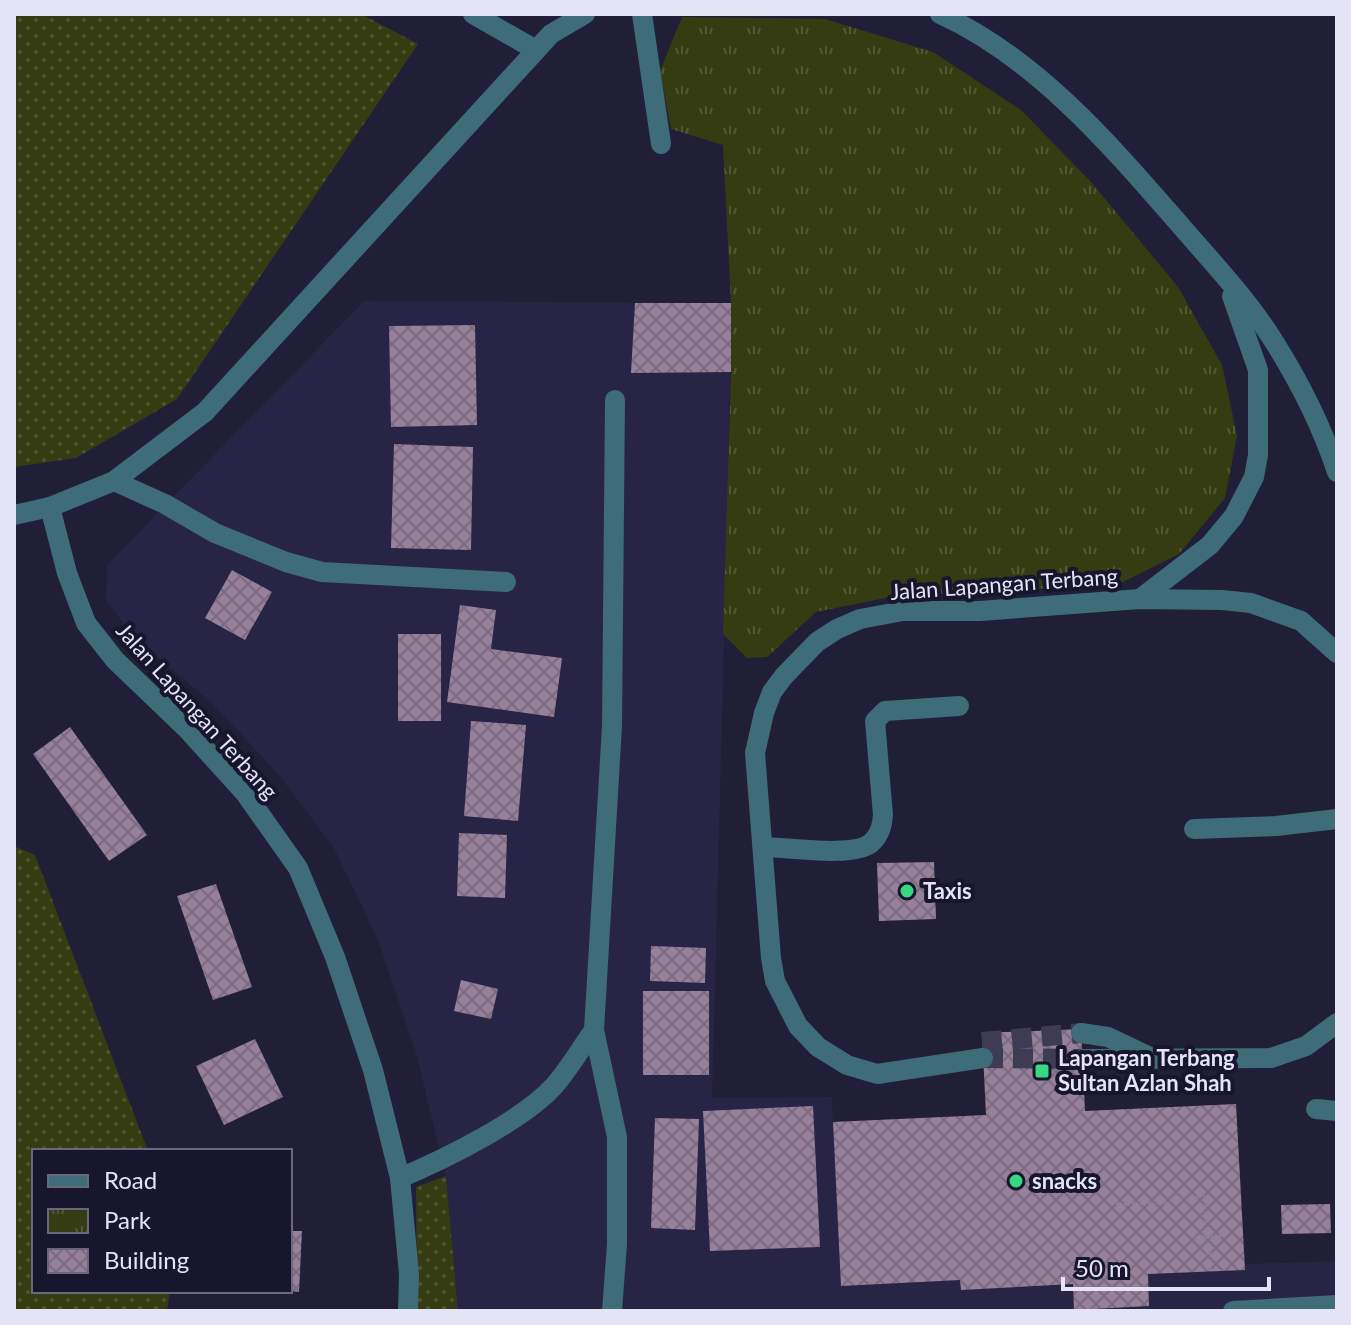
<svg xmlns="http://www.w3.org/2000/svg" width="1351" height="1325" font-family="Lato,sans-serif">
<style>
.built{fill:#282445}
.grass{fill:url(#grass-dots)}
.park{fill:url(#park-tufts)}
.building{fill:url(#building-cross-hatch)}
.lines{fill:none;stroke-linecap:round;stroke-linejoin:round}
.minor-tunnel{stroke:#3e3c54;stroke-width:20;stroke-dasharray:20 10;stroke-linecap:butt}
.path{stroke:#858399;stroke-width:5;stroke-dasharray:2 6;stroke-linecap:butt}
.minor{stroke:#3e6c78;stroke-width:20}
.poi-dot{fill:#38d880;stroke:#18152e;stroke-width:3}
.labels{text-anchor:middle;stroke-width:8;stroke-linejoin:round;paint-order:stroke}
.street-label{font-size:22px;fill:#e5e4f6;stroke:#18152e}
.poi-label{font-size:22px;font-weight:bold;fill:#e5e4f6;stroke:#18152e;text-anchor:start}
</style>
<defs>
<pattern id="grass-dots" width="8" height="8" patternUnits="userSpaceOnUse" patternTransform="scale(2)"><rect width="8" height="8" fill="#363c12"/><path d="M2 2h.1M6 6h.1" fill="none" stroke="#535835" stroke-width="1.8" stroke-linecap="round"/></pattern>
<pattern id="park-tufts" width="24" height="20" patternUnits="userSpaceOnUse" patternTransform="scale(2)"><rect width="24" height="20" fill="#363c12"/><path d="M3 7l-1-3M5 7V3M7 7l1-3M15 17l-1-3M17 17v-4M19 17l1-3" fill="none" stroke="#535835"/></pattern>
<pattern id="building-cross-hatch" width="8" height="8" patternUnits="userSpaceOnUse" patternTransform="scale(2)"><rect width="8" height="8" fill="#96809b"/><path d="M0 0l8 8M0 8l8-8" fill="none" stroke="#7a6b7f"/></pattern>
</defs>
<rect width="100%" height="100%" fill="#211e38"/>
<path class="built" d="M364,301l367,2 -3,188 -16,607 120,-1 1,25 153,-7 -4,-82 99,-4 5,82 150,-7 9,160 92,-3v50h-879l-12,-135 -30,-123 -38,-113 -44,-92 -56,-74 -66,-71 -79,-66 -27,-37 1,-35z"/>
<g class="grass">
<path d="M14,14h347l57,30 -241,355 -101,59 -62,9z"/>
<path d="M14,846l21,9 113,296h-114v140h136l-3,20h-153z"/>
<path d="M446,1176l12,135h-41l-1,-124z"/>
</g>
<path class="park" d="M682,17l143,2 108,33 89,59 69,71 87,105 44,78 15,71 -12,62 -46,56 -62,31 -222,11 -79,16 -49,45 -20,1 -24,-24 8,-262v-69l-8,-158 -52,-16 -11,-58z"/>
<g class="building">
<path d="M635,303h96v69l-100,1z"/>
<path d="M475,325l2,100 -86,2 -2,-101z"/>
<path d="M394,444l79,3 -2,103 -80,-2z"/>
<path d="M232,570l40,22 -27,48 -40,-22z"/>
<path d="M460,605l36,5 -5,39 71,9 -8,59 -107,-15z"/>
<rect x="398" y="634" width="43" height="87"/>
<path d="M471,721l55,4 -8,96 -54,-5z"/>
<path d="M70,727l77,108 -38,26 -76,-107z"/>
<path d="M459,833l48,2 -2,63 -48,-2z"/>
<path d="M934,862l2,57 -57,2 -2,-58z"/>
<path d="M216,884l36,103 -39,13 -36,-104z"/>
<path d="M651,946l55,2 -1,35 -55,-2z"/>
<path d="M461,980l37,9 -7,30 -37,-8z"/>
<rect x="643" y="991" width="66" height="84"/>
<path d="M1081,1029l4,82 151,-7 9,166 -97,4 1,32 -75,4 -1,-26 -112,6 -1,-10 -119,6 -8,-164 153,-7 -4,-82z"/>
<path d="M255,1039l28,58 -59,28 -28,-59z"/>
<path d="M813,1106l7,141 -110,4 -7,-140z"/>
<path d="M655,1118l44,1 -4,111 -44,-2z"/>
<path d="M1330,1204l1,29 -49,1 -1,-29z"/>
<path d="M290,1231h12l-3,61 -9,-1z"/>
</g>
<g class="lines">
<g class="minor-tunnel">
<path d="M982,1042l99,-9"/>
<path d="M983,1058l100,1"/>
</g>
<g class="path">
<path d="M1116,1204l89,-6 5,73"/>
<path d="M1195,1239l31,-3"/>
</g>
<g class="minor">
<path d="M473,14l63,36"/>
<path d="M642,14l19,130"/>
<path d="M940,14c97,44 173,134 241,212 32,37 66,73 92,114 26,41 49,87 64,132"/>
<path d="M114,481l51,23 50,29 71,29 36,10 184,10"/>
<path d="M50,507l17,66 19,50 29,37 72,69 58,64 53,75 37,89 38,113 27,108 9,96 -1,37"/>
<path d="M14,515l36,-8 64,-26 91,-69 346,-378 34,-20"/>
<path d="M1140,599l70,-54 24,-29 20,-39 4,-22v-85l-26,-74"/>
<path d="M1194,829l82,-3 61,-7"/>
<path d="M763,847c24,0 90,11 108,-4 9,-8 11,-17 12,-28l-8,-94 10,-10 74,-5"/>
<path d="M1081,1033l27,4 42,20"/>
<path d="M983,1058l-106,16 -30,-9 -29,-18 -20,-21 -23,-45 -4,-23 -16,-205 9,-40 8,-21 12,-16 33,-34 20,-13 23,-10 43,-8h77l160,-12 82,1 29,3 50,18 36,32"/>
<path d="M1083,1059l188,-1 35,-12 31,-23"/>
<path d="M1316,1109l21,2"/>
<path d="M400,1178c45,-19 122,-57 154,-92 15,-17 27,-38 40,-56"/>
<path d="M612,1311l5,-67v-107l-23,-107 18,-304 3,-326"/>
<path d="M1233,1311l104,-6"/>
</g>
</g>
<g class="poi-dot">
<circle cx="907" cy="891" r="8"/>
<rect x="1034" y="1063" width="16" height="16" rx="4"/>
<circle cx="1016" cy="1181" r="8"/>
</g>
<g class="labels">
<g class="street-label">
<text transform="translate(1004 584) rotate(-4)" y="8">Jalan Lapangan Terbang</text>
<text transform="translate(197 711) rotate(48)" y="8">Jalan Lapangan Terbang</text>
</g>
<g class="poi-label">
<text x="923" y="899">Taxis</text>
<text x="1058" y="1066">Lapangan Terbang<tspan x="1058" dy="25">Sultan Azlan Shah</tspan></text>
<text x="1032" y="1189">snacks</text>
</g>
</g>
<rect width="1351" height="1325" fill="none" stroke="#e5e4f6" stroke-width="32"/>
<rect x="32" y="1149" width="260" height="144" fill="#18152e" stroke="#6a687e" stroke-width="2"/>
<rect x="48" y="1175" width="40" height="12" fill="#3e6c78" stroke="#6a687e" stroke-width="2"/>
<text x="104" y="1189" font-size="24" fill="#e5e4f6">Road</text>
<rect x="48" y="1209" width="40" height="24" fill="url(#park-tufts)" stroke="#6a687e" stroke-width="2"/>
<text x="104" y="1229" font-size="24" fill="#e5e4f6">Park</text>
<rect x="48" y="1249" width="40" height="24" fill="url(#building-cross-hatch)" stroke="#6a687e" stroke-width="2"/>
<text x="104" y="1269" font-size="24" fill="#e5e4f6">Building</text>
<path d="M1063 1277v12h206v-12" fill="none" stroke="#e5e4f6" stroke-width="4"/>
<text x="1075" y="1277" font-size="24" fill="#e5e4f6" stroke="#18152e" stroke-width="6" paint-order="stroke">50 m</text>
</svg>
